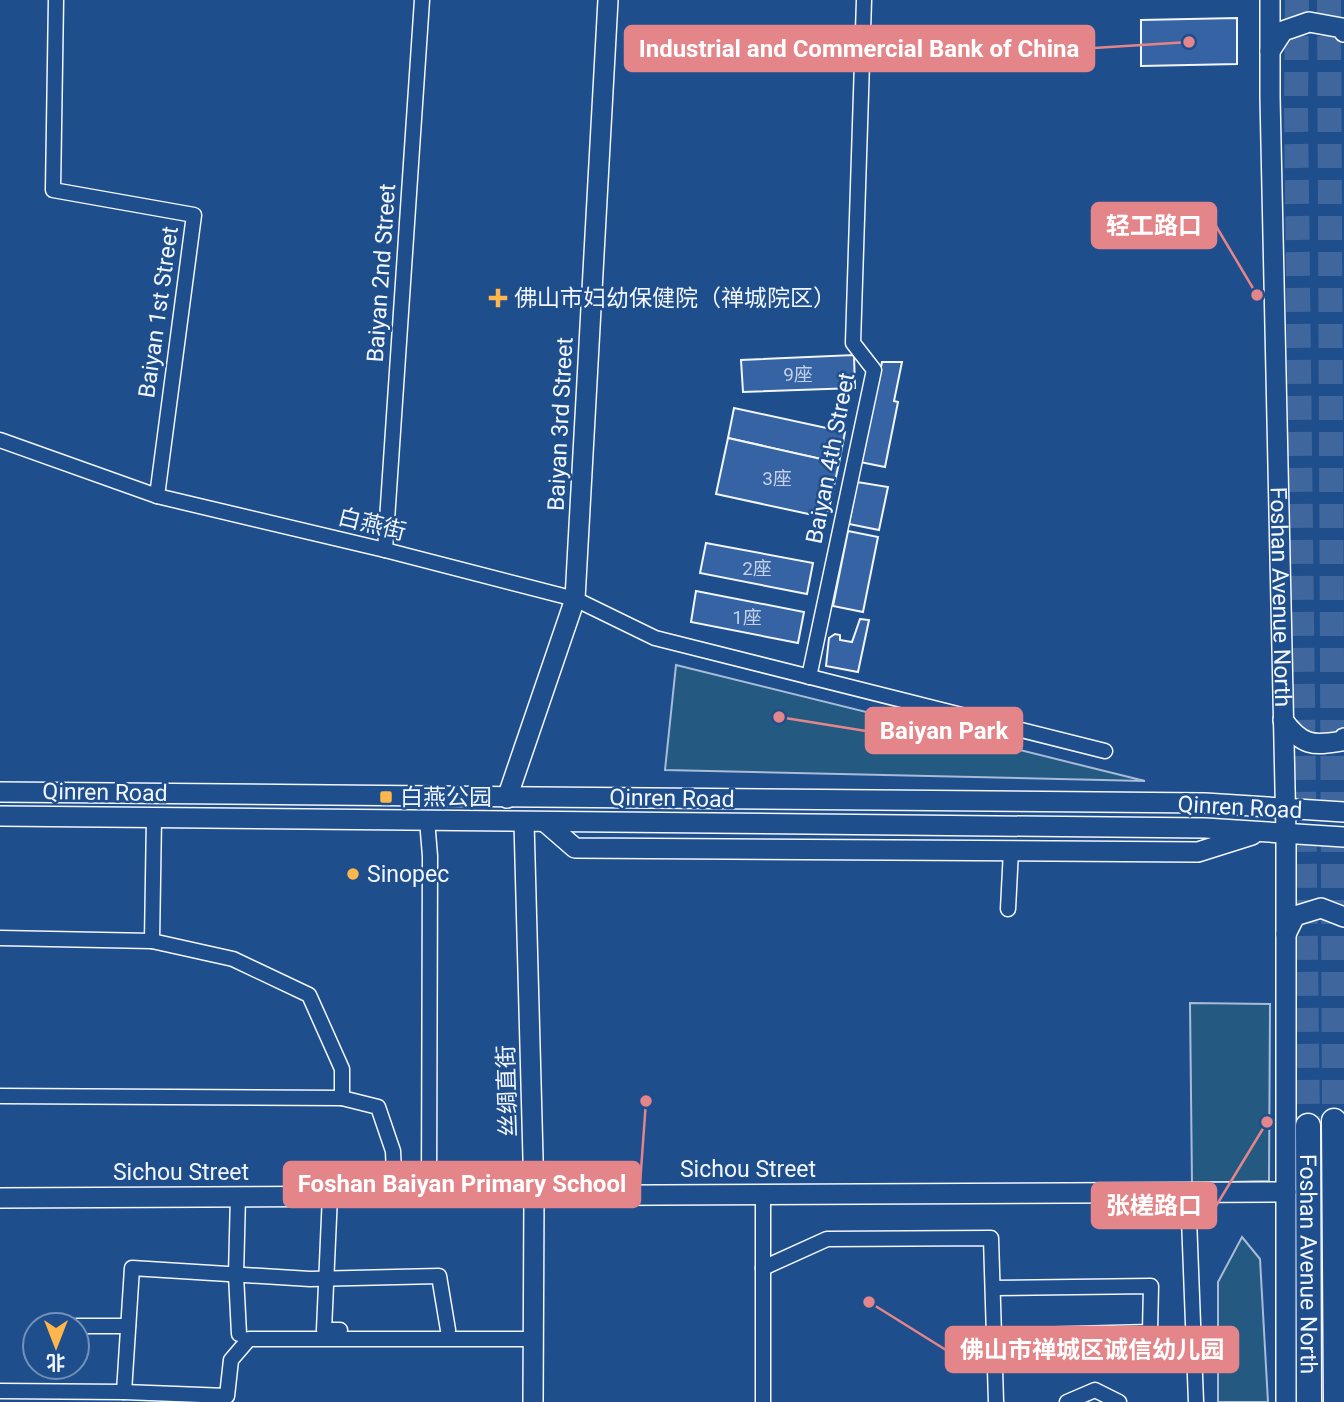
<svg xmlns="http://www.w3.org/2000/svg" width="1344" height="1402" font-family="Roboto,'Noto Sans SC',sans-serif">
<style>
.green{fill:#245a82;stroke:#a8bbd7;stroke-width:2}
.building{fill:#3563a3;stroke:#f2f6ff;stroke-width:2}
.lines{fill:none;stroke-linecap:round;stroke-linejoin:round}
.highway-tunnel{stroke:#3f679d;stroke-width:24;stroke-dasharray:24 12;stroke-linecap:butt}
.street-casing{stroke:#f2f6ff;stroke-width:17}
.secondary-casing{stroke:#f2f6ff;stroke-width:22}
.highway-casing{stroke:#f2f6ff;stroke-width:27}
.street{stroke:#1f4e8c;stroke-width:14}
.secondary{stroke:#1f4e8c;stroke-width:19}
.highway{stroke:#1f4e8c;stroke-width:24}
.poi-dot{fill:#ffb74d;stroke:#1f4e8c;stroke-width:2.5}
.labels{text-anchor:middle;stroke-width:5;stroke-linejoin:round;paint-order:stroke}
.number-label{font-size:19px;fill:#c3d1e8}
.street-label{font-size:23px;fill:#f2f6ff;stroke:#1f4e8c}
.poi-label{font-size:23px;fill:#f2f6ff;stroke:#1f4e8c;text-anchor:start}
.leader{fill:none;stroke:#e38589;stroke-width:2.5}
.callout-dot{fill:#e38589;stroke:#1f4e8c;stroke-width:2.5}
.callout{fill:#e38589;stroke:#e38589;stroke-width:2.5}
.callout-label{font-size:24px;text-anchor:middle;font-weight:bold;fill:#fff}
</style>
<rect width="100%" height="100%" fill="#1f4e8c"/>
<g class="green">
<path d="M676,665l469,116 -480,-11z"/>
<path d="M1190,1003l80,1 -1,177 -77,2z"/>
<path d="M1242,1237l18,22 8,143h-50v-120z"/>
</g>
<g class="building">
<path d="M1237,18v46l-96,2v-46z"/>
<path d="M854,355l1,33 -112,4 -2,-32z"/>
<path d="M882,362h20l-8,39 4,1 -13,65 -25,-5z"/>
<path d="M734,408l111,24 -6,31 -111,-25z"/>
<path d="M728,438l111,25 -12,55 -111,-24z"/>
<path d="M857,482l31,5 -9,43 -30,-6z"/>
<path d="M848,531l30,6 -15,75 -30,-6z"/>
<path d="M706,543l107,20 -6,31 -107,-21z"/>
<path d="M696,591l108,21 -6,31 -107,-21z"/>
<path d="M860,619l9,1 -11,52 -32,-6 3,-28 6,-4 5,1v5l12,2z"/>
</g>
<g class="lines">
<g class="highway-tunnel">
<path d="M1297,0l-1,110 12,1016"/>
<path d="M1329,0l5,1121"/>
</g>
<g class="street-casing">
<g id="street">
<path d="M56,0l-3,190 141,25 -37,281"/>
<path d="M0,440l157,56 228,54 190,49 80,39 450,113"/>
<path d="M385,550l37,-550"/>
<path d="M809,677l65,-307 -21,-27 11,-343"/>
<path d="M154,817l-2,124 81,18 76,36 33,74v29l36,9 15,44 2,44"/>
<path d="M427,820l3,36 -1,339"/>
<path d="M1008,909l3,-59"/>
<path d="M0,938l152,3"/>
<path d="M0,1096l342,2"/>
<path d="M1188,1192l8,210"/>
<path d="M763,1194v208"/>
<path d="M330,1195l-6,135h16"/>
<path d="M238,1196l-2,79 3,59"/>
<path d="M763,1268l64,-29 164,-1 5,164"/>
<path d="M993,1288l158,-2 -1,46 -156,4"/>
<path d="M77,1326h51"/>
<path d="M0,1391l124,1 103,4 4,-36 18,-21h284"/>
<path d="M124,1392l8,-124 178,11 129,-3 9,54"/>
<path d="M1067,1402l28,-12 24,12"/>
</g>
</g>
<g class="secondary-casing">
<g id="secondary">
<path id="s1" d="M1270,0v97l16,737v568"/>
<path d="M1270,51l13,-20 26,-9 33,6 2,4"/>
<path d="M1283,720c19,26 30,26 59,21l2,-3"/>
<path d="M0,792l1205,11 139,9"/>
<path d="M507,798l68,-199 33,-599"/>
<path d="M0,816l1205,12 139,9"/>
<path d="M524,822l10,373 -1,207"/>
<path d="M545,822l30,26 623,4 54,-17"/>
<path d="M1286,934l9,-18 26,-8 23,9"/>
<path d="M0,1198l1286,-6"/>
</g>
</g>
<g class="highway-casing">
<g id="highway">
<path d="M1334,1121l2,281"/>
<path id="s2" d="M1308,1126l1,276"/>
</g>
</g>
<use href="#street" class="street"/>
<use href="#secondary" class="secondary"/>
<use href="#highway" class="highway"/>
</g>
<g class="poi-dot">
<path d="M494.5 287.5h7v7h7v7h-7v7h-7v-7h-7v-7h7z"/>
<rect x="379" y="790" width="14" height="14" rx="3.5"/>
<circle cx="353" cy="874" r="7"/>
</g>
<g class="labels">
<g class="number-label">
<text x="798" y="381">9座</text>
<text x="777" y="485">3座</text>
<text x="757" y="575">2座</text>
<text x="747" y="624">1座</text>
</g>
<g class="street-label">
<text transform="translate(381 273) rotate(-86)" y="8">Baiyan 2nd Street</text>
<text transform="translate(158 312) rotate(-82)" y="8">Baiyan 1st Street</text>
<text transform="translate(560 424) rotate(-87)" y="8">Baiyan 3rd Street</text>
<text transform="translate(830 458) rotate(-79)" y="8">Baiyan 4th Street</text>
<text transform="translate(372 524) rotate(14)" y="8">白燕街</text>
<text dy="8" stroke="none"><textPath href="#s1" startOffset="597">Foshan Avenue North</textPath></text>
<text transform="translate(105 792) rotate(1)" y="8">Qinren Road</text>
<text transform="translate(672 798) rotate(1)" y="8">Qinren Road</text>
<text transform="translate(1240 807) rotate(3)" y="8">Qinren Road</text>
<text transform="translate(507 1091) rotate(-92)" y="8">丝绸直街</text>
<text x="748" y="1177">Sichou Street</text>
<text x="181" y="1180">Sichou Street</text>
<text dy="8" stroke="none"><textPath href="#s2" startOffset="138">Foshan Avenue North</textPath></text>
</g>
<g class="poi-label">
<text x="514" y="306">佛山市妇幼保健院（禅城院区）</text>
<text x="400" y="805">白燕公园</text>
<text x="367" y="882">Sinopec</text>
</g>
</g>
<path class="leader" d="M1189 42L1094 48M1257 295L1216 226M779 717L866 731M646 1101L640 1184M1267 1122L1216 1206M869 1302L946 1350"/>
<g class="callout-dot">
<circle cx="1189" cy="42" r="7"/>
<circle cx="1257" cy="295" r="7"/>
<circle cx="779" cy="717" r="7"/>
<circle cx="646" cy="1101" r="7"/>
<circle cx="1267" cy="1122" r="7"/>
<circle cx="869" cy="1302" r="7"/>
</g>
<g class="callout">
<rect x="625" y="26" width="469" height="45" rx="7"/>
<rect x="1092" y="203" width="124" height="45" rx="7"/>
<rect x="866" y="708" width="156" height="45" rx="7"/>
<rect x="284" y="1162" width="356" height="45" rx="7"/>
<rect x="1092" y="1183" width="124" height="45" rx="7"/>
<rect x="946" y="1327" width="292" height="45" rx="7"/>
</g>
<g class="callout-label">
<text x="859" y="57">Industrial and Commercial Bank of China</text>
<text x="1154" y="234">轻工路口</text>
<text x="944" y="739">Baiyan Park</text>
<text x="462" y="1192">Foshan Baiyan Primary School</text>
<text x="1154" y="1214">张槎路口</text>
<text x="1092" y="1358">佛山市禅城区诚信幼儿园</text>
</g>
<g transform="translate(56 1346) rotate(180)"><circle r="33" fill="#1f4e8c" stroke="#7391ba" stroke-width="2"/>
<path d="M0-5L12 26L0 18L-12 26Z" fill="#ffb74d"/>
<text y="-10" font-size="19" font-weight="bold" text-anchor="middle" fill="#f2f6ff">北</text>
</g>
</svg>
